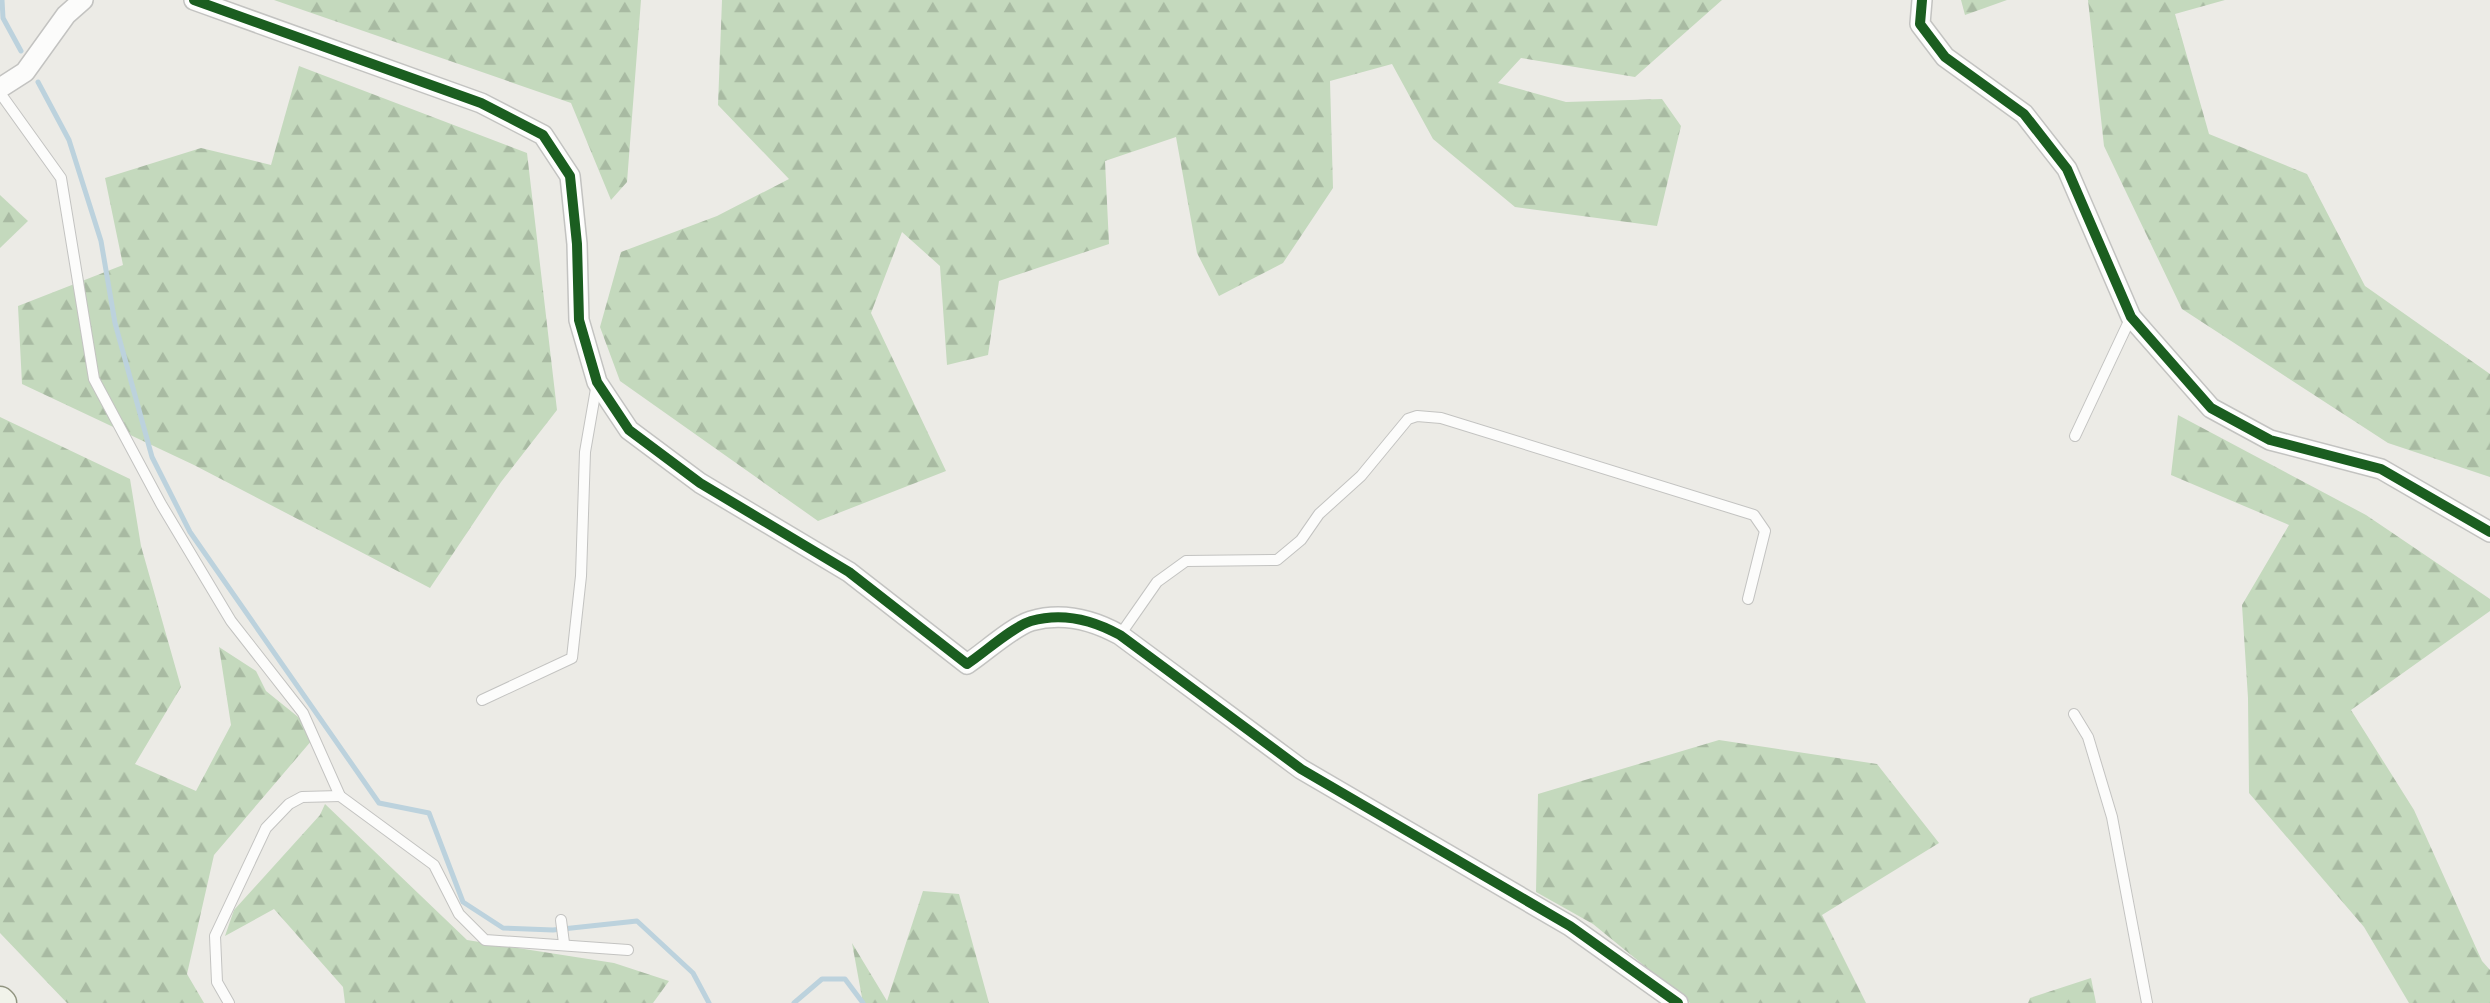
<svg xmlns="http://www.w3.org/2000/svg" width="2490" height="1003" font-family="'Nunito Sans',sans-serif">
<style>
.forest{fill:url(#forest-firs)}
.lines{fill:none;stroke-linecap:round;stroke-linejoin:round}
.stream{stroke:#bcd2dd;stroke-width:5}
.lane-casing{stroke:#c3c3c1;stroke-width:12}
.street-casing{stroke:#c3c3c1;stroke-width:22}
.secondary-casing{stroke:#919480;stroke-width:31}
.lane{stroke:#fcfcfb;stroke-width:10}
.street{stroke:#fcfcfb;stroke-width:19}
.secondary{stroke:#f1f3ea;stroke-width:28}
.cycleway-casing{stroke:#fff;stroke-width:15}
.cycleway{stroke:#1b5e20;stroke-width:10}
</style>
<defs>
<pattern id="forest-firs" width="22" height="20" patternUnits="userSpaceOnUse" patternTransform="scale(1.75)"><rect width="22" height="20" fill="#c4d9bd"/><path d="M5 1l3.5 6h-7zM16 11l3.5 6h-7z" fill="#a8baa2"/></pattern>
</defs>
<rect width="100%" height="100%" fill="#ecebe6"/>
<g class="forest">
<path d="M274,0h367l-14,182 -16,18 -40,-97z"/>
<path d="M722,0h1000l-87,77 -114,-19 -23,25 68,19 96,-3 19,27 -24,100 -142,-19 -82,-68 -41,-75 -62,17 3,107 -50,75 -64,33 -22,-43 -21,-116 -71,24 4,83 -110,37 -11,74 -41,10 -7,-99 -38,-34 -31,81 75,158 -128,50 -198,-140 -20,-54 21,-75 96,-36 72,-37 -71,-74z"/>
<path d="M1961,0h46l-42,15z"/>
<path d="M2088,0h137l-50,14 34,120 98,40 58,112 125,88v103l-102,-34 -206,-134 -78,-163z"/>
<path d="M299,66l228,87 30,257 -56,72 -71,106 -236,-123 -172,-81 -4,-78 105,-41 -18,-87 96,-30 70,17z"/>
<path d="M0,195l28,26 -28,27z"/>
<path d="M2178,415l188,100 124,84v12l-139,99 63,100 68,151 8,9v33h-81l-45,-76 -115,-134 -1,-95 -6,-93 47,-80 -118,-50z"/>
<path d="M0,417l130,62 11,67 40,141 -46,77 61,27 35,-66 -12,-78 37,24 10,20 52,42 -104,122 -27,119 17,29h-137l-67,-70z"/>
<path d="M1719,740l158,24 62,79 -117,72 44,88h-176l-97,-79 -57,-32 2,-98z"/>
<path d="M325,804l142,136 147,23 55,18 -16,22h-308l-2,-16 -69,-78 -49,27 9,-26 86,-95z"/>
<path d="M923,891l36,3 30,109h-126l-11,-60 35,58z"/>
<path d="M2091,978l5,25h-68l2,-5z"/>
</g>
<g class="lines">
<g class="stream">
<path d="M2,0l1,18 18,33"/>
<path d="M38,82l31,58 32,101 14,82 37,134 38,75 189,271 50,10 34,89 40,26 50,2 84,-9 56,52 16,30"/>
<path d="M794,1003l28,-24h23l18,24"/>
</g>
<g class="lane-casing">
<g id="lane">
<path d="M0,93l61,85 33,201 67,125 70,117 72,92 37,83 94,69 25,49 26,26 143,10"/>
<path d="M2075,436l56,-119"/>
<path d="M1120,635l37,-53 29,-21 91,-1 24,-20 18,-26 42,-38 47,-57 9,-3 24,2 313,97 11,16 -17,68"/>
<path d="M482,700l90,-42 9,-82 4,-124 12,-69"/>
<path d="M2074,714l14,23 24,80 35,186"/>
<path d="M561,920l3,23"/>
<path d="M229,1003l-12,-21 -2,-46 51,-108 23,-24 13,-7 38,-1"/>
</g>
</g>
<g class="street-casing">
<g id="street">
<path d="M194,0l287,103 62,32 27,41 7,68 2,76 18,62 32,48 71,53 149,89 118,92c17,-11 45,-37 64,-43 31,-9 62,-1 89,14l181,134 269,157 108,77"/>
<path d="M1922,0l-2,24 25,33 79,57 43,55 64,148 80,91 59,32 111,29 109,63"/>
<path d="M0,88l25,-16 41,-57 17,-15"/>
</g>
</g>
<g class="secondary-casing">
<path id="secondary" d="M0,1001l2,2"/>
</g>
<use href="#lane" class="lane"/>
<use href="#street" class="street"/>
<use href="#secondary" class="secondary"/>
<g class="cycleway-casing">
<g id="cycleway">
<path d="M194,0l287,103 62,32 27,41 7,68 2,76 18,62 32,48 71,53 149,89 118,92c17,-11 45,-37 64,-43 31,-9 62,-1 89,14l181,134 269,157 108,77"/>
<path d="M1922,0l-2,24 25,33 79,57 43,55 64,148 80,91 59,32 111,29 109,63"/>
</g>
</g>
<use href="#cycleway" class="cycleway"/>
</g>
</svg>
